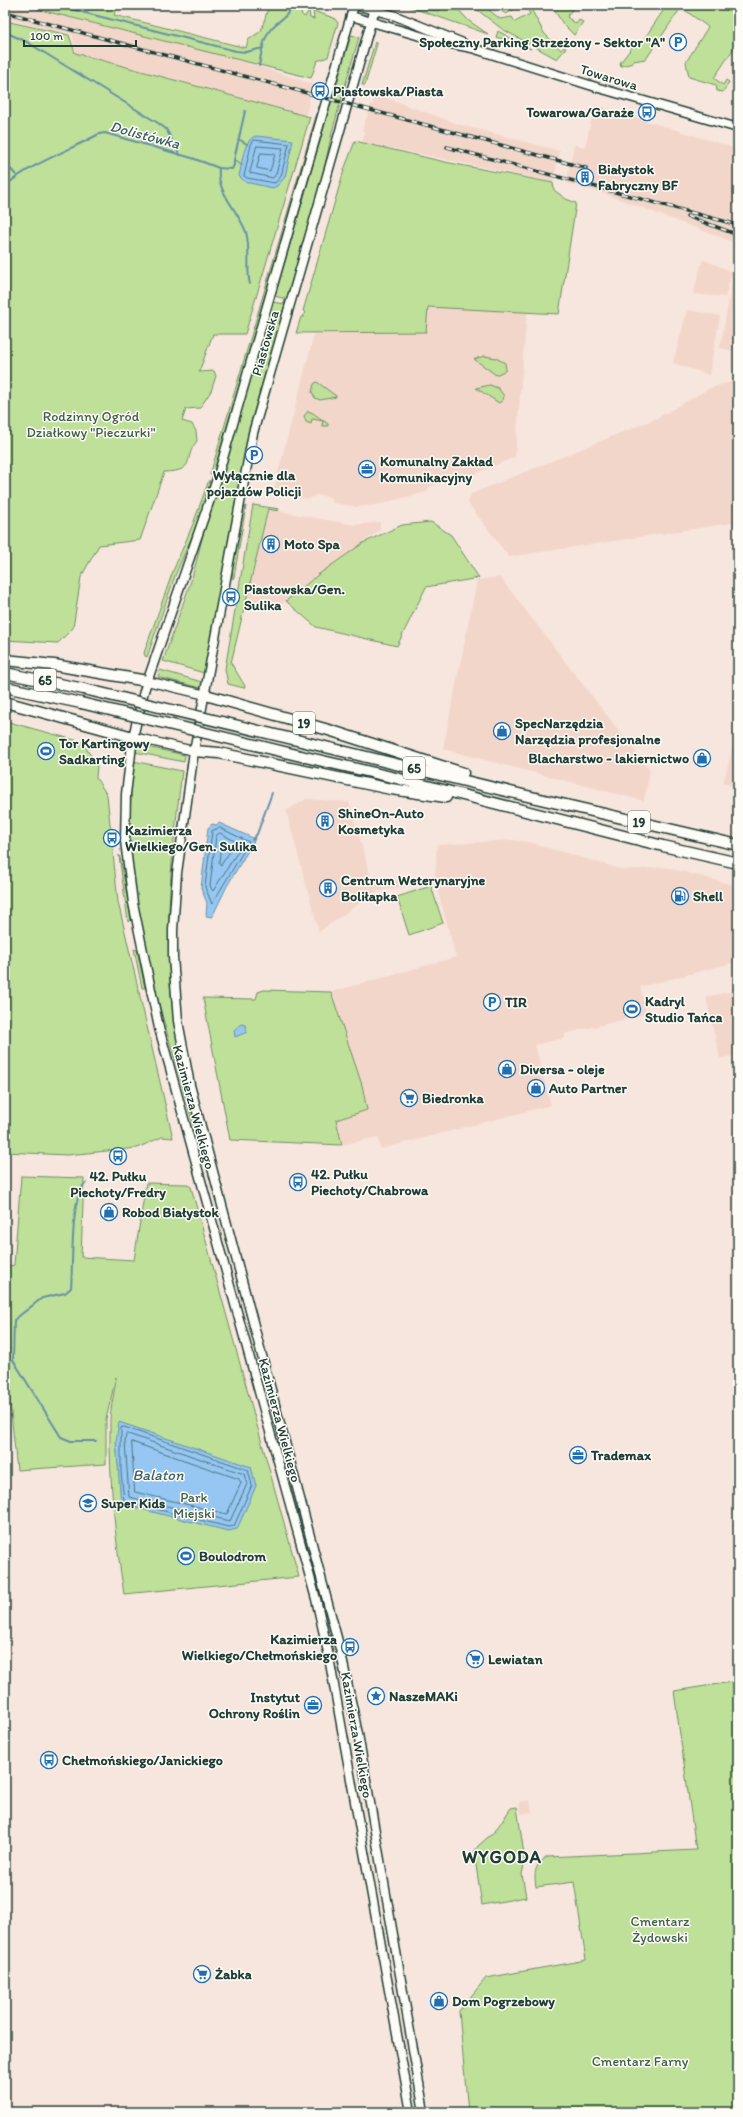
<svg xmlns="http://www.w3.org/2000/svg" width="743" height="2117" font-family="Itim,sans-serif">
<style>
.built{fill:#f3d6ca}
.green{fill:#bfe099;stroke:#6f8e66}
.water{fill:#95c7f2;stroke:#6690a6}
.lines{fill:none;stroke-linecap:round;stroke-linejoin:round}
.shore{stroke:#4e7480;stroke-width:1}
.stream{stroke:#6690a6;stroke-width:2}
.secondary-casing{stroke:#1f3d34;stroke-width:11}
.trunk-casing{stroke:#1f3d34;stroke-width:13}
.secondary{stroke:#fdfcf7;stroke-width:8}
.trunk{stroke:#fdfcf7;stroke-width:10}
.rail-casing{stroke:#1f3d34;stroke-width:3.5}
.rail{stroke:#fdfcf7;stroke-width:2;stroke-dasharray:6;stroke-linecap:butt}
.trunk-bridge-casing{stroke:#1f3d34;stroke-width:13;stroke-linecap:butt}
.trunk-bridge{stroke:#fdfcf7;stroke-width:10}
.labels{text-anchor:middle;stroke-width:3;stroke-linejoin:round;paint-order:stroke}
.shield{fill:#fdfcf7;stroke:#62766e;stroke-width:1}
.shield-label{font-size:13px;font-weight:bold;fill:#1f3d34}
.poi-label{font-size:14px;font-weight:bold;fill:#1f3d34;stroke:#fdfcf7;text-anchor:start}
.street-label{font-size:14px;fill:#1f3d34;stroke:#fdfcf7}
.park-label{font-size:14px;fill:#3f5e48;stroke:#fdfcf7}
.water-label{font-size:15px;font-style:italic;fill:#3c6064;stroke:#fdfcf7}
.district-label{font-size:18px;font-weight:bold;letter-spacing:1px;fill:#1f3d34;stroke:#fdfcf7}
</style>
<rect width="100%" height="100%" fill="#f7e6dd"/>
<filter id="ink" filterUnits="userSpaceOnUse"><feTurbulence type="fractalNoise" baseFrequency=".025" numOctaves="2"/><feDisplacementMap in="SourceGraphic" scale="8" xChannelSelector="R" yChannelSelector="G"/><feConvolveMatrix kernelMatrix="1 2 1 2 8 2 1 2 1" color-interpolation-filters="sRGB"/></filter>
<g filter="url(#ink)">
<g class="built">
<path d="M5,5l78,13 137,36 93,30 -7,31 -231,-62 -2,-17 -4,-3h-8l-56,-15z"/>
<path d="M376,94l82,30 102,27 -7,31 -191,-40 3,-10 -3,-1 8,-25h1z"/>
<path d="M595,105l143,44v95l-133,-50 -39,-11 8,-38 11,2z"/>
<path d="M703,259l29,13 -7,25 -32,-3z"/>
<path d="M734,272l4,3v77l-18,-4z"/>
<path d="M428,307l99,5 -12,145 -67,28 -6,-3 -12,4 -4,6 -49,13 -20,2 -24,-4 -3,-6 -14,-2 -7,4 -36,-6 41,-159 112,-2z"/>
<path d="M687,310l33,6 -11,59 -36,-12z"/>
<path d="M738,380v142l-229,35 -41,-54 3,-9 186,-76 53,-30z"/>
<path d="M268,509l86,16 26,-3v8l-61,44 -44,36 -29,-8z"/>
<path d="M500,577l150,194 -6,30 -201,-52 34,-169z"/>
<path d="M738,729v58l-15,-4z"/>
<path d="M306,799l43,3 23,79 63,-5 2,-31 75,-5 17,2 95,28 41,-3 73,19v168l-18,5 -14,-62 31,-7 -4,-27 -93,24 7,27 -83,20 1,4 -30,7 16,60 -170,44 -3,-12 -36,8 -6,-25 31,-10 -5,-25 -31,-93 125,-35 -21,-76 -60,11 -56,40 -33,-121z"/>
<path d="M530,1800l2,12 -11,2 -2,-12z"/>
</g>
<g class="green">
<path d="M21,5h96l-3,10 132,33 2,-8 13,-9 8,-26h23l12,4 -3,5 4,3 4,-8 1,9 4,1 -1,-8 21,7 4,5 -10,34 -11,4 -6,17z"/>
<path d="M404,5h22l3,5 10,1 -2,-6h17l15,16 19,13z"/>
<path d="M471,5h12l17,14 12,-2 3,5 15,-8 -3,-5 3,-2 14,26 17,17 3,-3 2,1 -9,11 -55,-30z"/>
<path d="M492,5h30l-16,9z"/>
<path d="M551,5h24l-8,12 9,7 3,-4 4,2 -9,13 -11,-11z"/>
<path d="M667,5h71v37l-24,36 9,7 3,-5 3,2 -6,10 -6,-1 -1,-6 -27,-8 -3,-15 22,-35 -26,-19 -2,1 -34,50 -13,2v2l-12,3 -1,-3 16,-21 4,3z"/>
<path d="M5,21l64,14 6,18 235,64 -65,217h-32l-14,38 15,-1 2,5 -5,15 -11,17 -14,1 -4,12 10,3 4,7 1,10c-15,18 1,30 -33,31l-24,68 -41,5 -18,32 -8,51 -15,15 -53,-3z"/>
<path d="M498,31l33,18 -35,-12z"/>
<path d="M351,35l8,2 -27,95 -8,38 -75,259 -45,244 -41,-12 29,-83 13,-51 18,-54 50,-171 11,2 1,-5 -10,-3z"/>
<path d="M375,42l2,2 -12,41h-3z"/>
<path d="M319,106l-1,9 -105,359 -3,1z"/>
<path d="M355,141l90,21 108,21 1,7 12,9 10,4 -17,111 -131,-7 -2,25 -130,1 5,-16h2l2,-5 -2,-1 41,-141z"/>
<path d="M485,356l11,2 9,5 1,7 -10,5 -22,-16z"/>
<path d="M317,382l19,14v1l-16,3 -5,-2 -3,-6 2,-8z"/>
<path d="M490,385l8,3 6,8 -1,4 -4,3 -23,-15z"/>
<path d="M308,411l5,2 15,11v2h-6l1,-5 -11,-2 -1,5 -5,-2 -2,-6z"/>
<path d="M209,480l1,4 -13,41 -21,48 -29,84 -2,-1 -1,-3 29,-82 20,-47z"/>
<path d="M253,505l26,4 -1,2 -10,-2 -37,154 14,23 -1,2 -16,-4 -3,-15z"/>
<path d="M246,506l-12,71 -1,2 -1,-13 11,-56z"/>
<path d="M431,522l20,13 28,43 -53,9 -29,59 -81,-19 -30,-26 33,-27 44,-31 39,-18z"/>
<path d="M160,670l42,12 -1,6 -43,-11z"/>
<path d="M5,721l77,21 15,23 -1,13 11,17 11,107 55,236 -11,-1 -25,11 -70,7 -62,-3z"/>
<path d="M137,745l48,10 -1,7 -49,-10z"/>
<path d="M133,761l49,10c-9,73 -18,148 -11,223 5,49 17,97 29,145h-3c-24,-91 -56,-181 -66,-275 -3,-34 0,-69 2,-103z"/>
<path d="M119,855l3,11 9,54 -3,2z"/>
<path d="M431,886l12,37 -34,12 -12,-38z"/>
<path d="M134,949l3,1 8,38h-3z"/>
<path d="M264,990l67,2 31,93 5,25 -31,10 6,25 -112,-5 -27,-142 53,1 2,-7z"/>
<path d="M21,1176l63,2 -3,79 53,3 12,-77 40,1 5,3 108,390 -175,17c-9,-57 -15,-114 -14,-172 0,-15 5,-30 6,-45l-10,42v45l-89,6 -12,-115v-88l9,-2z"/>
<path d="M738,1681v431h-270l-9,-101 27,-33 100,-18 -12,-78 -38,5c-2,-13 -2,-24 12,-30l148,-7 -22,-159z"/>
<path d="M517,1807l8,54 -3,13 4,23 -44,8 -8,-53 4,-6 17,-15 16,-23z"/>
</g>
<g class="water">
<path d="M256,136l37,4 -8,37 -8,9 -4,2 -28,-6 -6,-6c3,-11 4,-37 17,-40z"/>
<path d="M219,823l36,16 -28,47 -15,31 -6,-1 1,-13 -6,-15 7,-60 4,-4 4,1z"/>
<path d="M241,1024l4,1 2,7 -12,5 -1,-7z"/>
<path d="M119,1422l132,45 5,19 -19,43 -9,2 -107,-27 -5,-63z"/>
</g>
<g class="lines">
<g class="shore">
<path d="M254,140l35,4 -8,32 -6,7 -28,-5 -3,-2 7,-31z"/>
<path d="M257,146l26,2 -7,26 -3,4 -23,-5z"/>
<path d="M261,153l14,1 -5,17 -13,-3z"/>
<path d="M220,828l29,14 -37,62 -7,-17 7,-56z"/>
<path d="M220,833l22,12 -29,46 -3,-5 6,-50z"/>
<path d="M224,841l9,6 -12,18 -2,-2 2,-20z"/>
<path d="M124,1427l124,43 4,15 -18,41 -6,1 -104,-26 -3,-29v-44z"/>
<path d="M128,1434l116,40 3,10 -17,37 -101,-24 -4,-56 1,-6z"/>
<path d="M132,1442l107,37 2,4 -14,31 -92,-22z"/>
</g>
<g class="stream">
<path d="M54,5l182,46 10,1 17,-4"/>
<path d="M5,32l22,10 131,81 8,6 14,26"/>
<path d="M259,66c2,-12 4,-26 11,-36 8,-10 18,-12 22,-25"/>
<path d="M240,140l7,4"/>
<path d="M7,142l-1,22 11,12"/>
<path d="M235,160l7,5"/>
<path d="M219,168c-3,24 19,42 27,64 5,17 0,41 4,52"/>
<path d="M5,186c27,-23 63,-35 94,-52l6,-1 87,25 27,10 13,1 2,-4v-5l11,-49"/>
<path d="M252,840l5,-6 15,-41"/>
<path d="M86,1183c-16,10 -13,85 -15,105l-6,5 -23,5 -28,22 -1,40 48,77 10,4h25"/>
</g>
<g class="secondary-casing">
<g id="secondary">
<path d="M354,5l-137,474 -73,212 -11,46 -7,57 -1,47 8,62 26,125 157,571 12,53 83,460"/>
<path d="M355,5l38,10 70,28"/>
<path d="M376,5l-123,428 -59,318 -17,122 -4,57v27l5,64 12,64 150,564 18,85 66,378"/>
<path d="M351,16l90,26 31,6 127,40 139,40"/>
<path d="M147,681l59,14"/>
<path d="M133,737l61,14"/>
</g>
</g>
<g class="trunk-casing">
<g id="trunk">
<path d="M5,660l49,5 93,16"/>
<path d="M5,673l79,16"/>
<path d="M5,687l76,16"/>
<path d="M206,695l126,36 131,42"/>
<path d="M5,702l128,35"/>
<path d="M305,742l218,53 215,50"/>
<path d="M194,751l25,2 172,36 55,8"/>
<path d="M301,756l95,22 267,68 75,17"/>
</g>
</g>
<use href="#secondary" class="secondary"/>
<use href="#trunk" class="trunk"/>
<g class="rail-casing">
<g id="rail">
<path d="M5,12l581,156"/>
<path d="M447,147l291,78"/>
<path d="M687,216l51,19"/>
</g>
</g>
<use href="#rail" class="rail"/>
<g class="trunk-bridge-casing">
<g id="trunk-bridge">
<path d="M84,689l221,53"/>
<path d="M81,703l220,53"/>
</g>
</g>
<use href="#trunk-bridge" class="trunk-bridge"/>
</g>
</g>
<defs>
<g id="parking-ring" transform="scale(0.9)"><circle r="9.5" fill="#fdfcf7" stroke="#1f6fb2" stroke-width="1.5"/><path d="M-3.5-5.5H1a3.5 3.5 0 0 1 0 7H-1V5.5H-3.5ZM-1-3.4V-.6H.8a1.4 1.4 0 0 0 0-2.8Z" fill="#1f6fb2"/></g>
<g id="bus-ring" transform="scale(0.9)"><circle r="9.5" fill="#fdfcf7" stroke="#1f6fb2" stroke-width="1.5"/><path d="M-5-6H5V4H4V6H2V4H-2V6H-4V4H-5ZM-3.5-4V0h7V-4ZM-3.5 1.2v1.5H-2V1.2ZM2 1.2v1.5H3.5V1.2Z" fill="#1f6fb2"/></g>
<g id="building-ring" transform="scale(0.9)"><circle r="9.5" fill="#fdfcf7" stroke="#1f6fb2" stroke-width="1.5"/><path d="M-4-6H4V6H1V3H-1V6H-4ZM-2.5-4.3h1.7v1.8h-1.7ZM.8-4.3h1.7v1.8H.8ZM-2.5-1h1.7V.8h-1.7ZM.8-1h1.7V.8H.8Z" fill="#1f6fb2"/></g>
<g id="office-ring" transform="scale(0.9)"><circle r="9.5" fill="#fdfcf7" stroke="#1f6fb2" stroke-width="1.5"/><path d="M-6-3h4V-5.5h4V-3h4V5H-6ZM-1-4.5V-3h2v-1.5ZM-6 0V1H6V0Z" fill="#1f6fb2"/></g>
<g id="shop-ring" transform="scale(0.9)"><circle r="9.5" fill="#fdfcf7" stroke="#1f6fb2" stroke-width="1.5"/><path d="M-5-2.5h2.3a2.7 3.5 0 0 1 5.4 0H5L5.5 6h-11ZM-1.5-2.5h3a1.5 2.3 0 0 0-3 0Z" fill="#1f6fb2"/></g>
<g id="stadium-ring" transform="scale(0.9)"><circle r="9.5" fill="#fdfcf7" stroke="#1f6fb2" stroke-width="1.5"/><path d="M0-5a6.5 5 0 1 0 0 10a6.5 5 0 1 0 0-10ZM-3.5-1.8h7v3.6h-7Z" fill="#1f6fb2"/></g>
<g id="fuel-ring" transform="scale(0.9)"><circle r="9.5" fill="#fdfcf7" stroke="#1f6fb2" stroke-width="1.5"/><path d="M-5.5-6h7V0h2V4h1.3V-2.5L3-4.5l.8-.8L6-3V5H2.5V1h-1V6h-7ZM-4.2-4.7v3.2H.2V-4.7Z" fill="#1f6fb2"/></g>
<g id="supermarket-ring" transform="scale(0.9)"><circle r="9.5" fill="#fdfcf7" stroke="#1f6fb2" stroke-width="1.5"/><path d="M-6-5.5h2.5l.6 2H6L4.5 2H-2.5L-4.4-4H-6ZM-1.5 3.2a1.3 1.3 0 1 0 .1 0ZM3 3.2a1.3 1.3 0 1 0 .1 0Z" fill="#1f6fb2"/></g>
<g id="school-ring" transform="scale(0.9)"><circle r="9.5" fill="#fdfcf7" stroke="#1f6fb2" stroke-width="1.5"/><path d="M0-5L7-2L0 1L-7-2ZM-4 1L0 2.5L4 1V4Q0 6-4 4Z" fill="#1f6fb2"/></g>
<g id="sight-ring" transform="scale(0.9)"><circle r="9.5" fill="#fdfcf7" stroke="#1f6fb2" stroke-width="1.5"/><path d="M0-6L1.8-2.2L6-1.7L2.9 1.2L3.7 5.4L0 3.3L-3.7 5.4L-2.9 1.2L-6-1.7L-1.8-2.2Z" fill="#1f6fb2"/></g>
</defs>
<g fill-rule="evenodd">
<use href="#parking-ring" x="678" y="42"/>
<use href="#bus-ring" x="320" y="91"/>
<use href="#bus-ring" x="647" y="112"/>
<use href="#building-ring" x="585" y="177"/>
<use href="#parking-ring" x="254" y="455"/>
<use href="#office-ring" x="367" y="469"/>
<use href="#building-ring" x="271" y="544"/>
<use href="#bus-ring" x="231" y="597"/>
<use href="#shop-ring" x="502" y="731"/>
<use href="#stadium-ring" x="46" y="751"/>
<use href="#shop-ring" x="702" y="758"/>
<use href="#building-ring" x="325" y="821"/>
<use href="#bus-ring" x="112" y="838"/>
<use href="#building-ring" x="328" y="888"/>
<use href="#fuel-ring" x="680" y="896"/>
<use href="#parking-ring" x="492" y="1002"/>
<use href="#stadium-ring" x="632" y="1009"/>
<use href="#shop-ring" x="507" y="1069"/>
<use href="#shop-ring" x="536" y="1088"/>
<use href="#supermarket-ring" x="409" y="1098"/>
<use href="#bus-ring" x="118" y="1156"/>
<use href="#bus-ring" x="298" y="1182"/>
<use href="#shop-ring" x="109" y="1212"/>
<use href="#office-ring" x="578" y="1455"/>
<use href="#school-ring" x="88" y="1503"/>
<use href="#stadium-ring" x="186" y="1556"/>
<use href="#bus-ring" x="350" y="1647"/>
<use href="#supermarket-ring" x="475" y="1659"/>
<use href="#sight-ring" x="376" y="1696"/>
<use href="#office-ring" x="313" y="1705"/>
<use href="#bus-ring" x="49" y="1760"/>
<use href="#supermarket-ring" x="202" y="1974"/>
<use href="#shop-ring" x="439" y="2001"/>
</g>
<g class="labels">
<g class="shield">
<rect x="34" y="669" width="22" height="22" rx="3"/>
<rect x="293" y="712" width="22" height="22" rx="3"/>
<rect x="403" y="757" width="22" height="22" rx="3"/>
<rect x="628" y="811" width="22" height="22" rx="3"/>
</g>
<g class="shield-label">
<text x="45" y="685">65</text>
<text x="304" y="728">19</text>
<text x="414" y="773">65</text>
<text x="639" y="827">19</text>
</g>
<g class="poi-label">
<text x="665" y="47" text-anchor="end">Społeczny Parking Strzeżony - Sektor "A"</text>
<text x="333" y="96">Piastowska/Piasta</text>
<text x="634" y="117" text-anchor="end">Towarowa/Garaże</text>
<text x="598" y="174">Białystok<tspan x="598" dy="16">Fabryczny BF</tspan></text>
<text x="380" y="466">Komunalny Zakład<tspan x="380" dy="16">Komunikacyjny</tspan></text>
<text x="254" y="480" text-anchor="middle">Wyłącznie dla<tspan x="254" dy="16">pojazdów Policji</tspan></text>
<text x="284" y="549">Moto Spa</text>
<text x="244" y="594">Piastowska/Gen.<tspan x="244" dy="16">Sulika</tspan></text>
<text x="515" y="728">SpecNarzędzia<tspan x="515" dy="16">Narzędzia profesjonalne</tspan></text>
<text x="59" y="748">Tor Kartingowy<tspan x="59" dy="16">Sadkarting</tspan></text>
<text x="689" y="763" text-anchor="end">Blacharstwo - lakiernictwo</text>
<text x="338" y="818">ShineOn-Auto<tspan x="338" dy="16">Kosmetyka</tspan></text>
<text x="125" y="835">Kazimierza<tspan x="125" dy="16">Wielkiego/Gen. Sulika</tspan></text>
<text x="341" y="885">Centrum Weterynaryjne<tspan x="341" dy="16">Boliłapka</tspan></text>
<text x="693" y="901">Shell</text>
<text x="645" y="1006">Kadryl<tspan x="645" dy="16">Studio Tańca</tspan></text>
<text x="505" y="1007">TIR</text>
<text x="520" y="1074">Diversa - oleje</text>
<text x="549" y="1093">Auto Partner</text>
<text x="422" y="1103">Biedronka</text>
<text x="311" y="1179">42. Pułku<tspan x="311" dy="16">Piechoty/Chabrowa</tspan></text>
<text x="118" y="1181" text-anchor="middle">42. Pułku<tspan x="118" dy="16">Piechoty/Fredry</tspan></text>
<text x="122" y="1217">Robod Białystok</text>
<text x="591" y="1460">Trademax</text>
<text x="101" y="1508">Super Kids</text>
<text x="199" y="1561">Boulodrom</text>
<text x="337" y="1644" text-anchor="end">Kazimierza<tspan x="337" dy="16">Wielkiego/Chełmońskiego</tspan></text>
<text x="488" y="1664">Lewiatan</text>
<text x="389" y="1701">NaszeMAKi</text>
<text x="300" y="1702" text-anchor="end">Instytut<tspan x="300" dy="16">Ochrony Roślin</tspan></text>
<text x="62" y="1765">Chełmońskiego/Janickiego</text>
<text x="215" y="1979">Żabka</text>
<text x="452" y="2006">Dom Pogrzebowy</text>
</g>
<g class="street-label">
<text transform="translate(609 77) rotate(17)" y="5">Towarowa</text>
<text transform="translate(265 343) rotate(-74)" y="5">Piastowska</text>
<text transform="translate(194 1107) rotate(75)" y="5">Kazimierza Wielkiego</text>
<text transform="translate(280 1420) rotate(75)" y="5">Kazimierza Wielkiego</text>
<text transform="translate(357 1735) rotate(80)" y="5">Kazimierza Wielkiego</text>
</g>
<g class="park-label">
<text x="91" y="421">Rodzinny Ogród<tspan x="91" dy="16">Działkowy "Pieczurki"</tspan></text>
<text x="194" y="1502">Park<tspan x="194" dy="16">Miejski</tspan></text>
<text x="660" y="1926">Cmentarz<tspan x="660" dy="16">Żydowski</tspan></text>
<text x="640" y="2066">Cmentarz Farny</text>
</g>
<g class="water-label">
<text transform="translate(145 135) rotate(15)" y="5">Dolistówka</text>
<text x="158" y="1480">Balaton</text>
</g>
<g class="district-label">
<text x="502" y="1863">WYGODA</text>
</g>
</g>
<rect width="743" height="2117" fill="none" stroke="#fdfcf7" stroke-width="20"/>
<rect x="10" y="10" width="723" height="2097" fill="none" stroke="#1f3d34" stroke-width="1.5" filter="url(#ink)"/>
<path d="M24 40v6h112v-6" fill="none" stroke="#1f3d34" stroke-width="2"/>
<text x="30" y="40" font-size="12" fill="#1f3d34" stroke="#fdfcf7" stroke-width="3" paint-order="stroke">100 m</text>
</svg>
